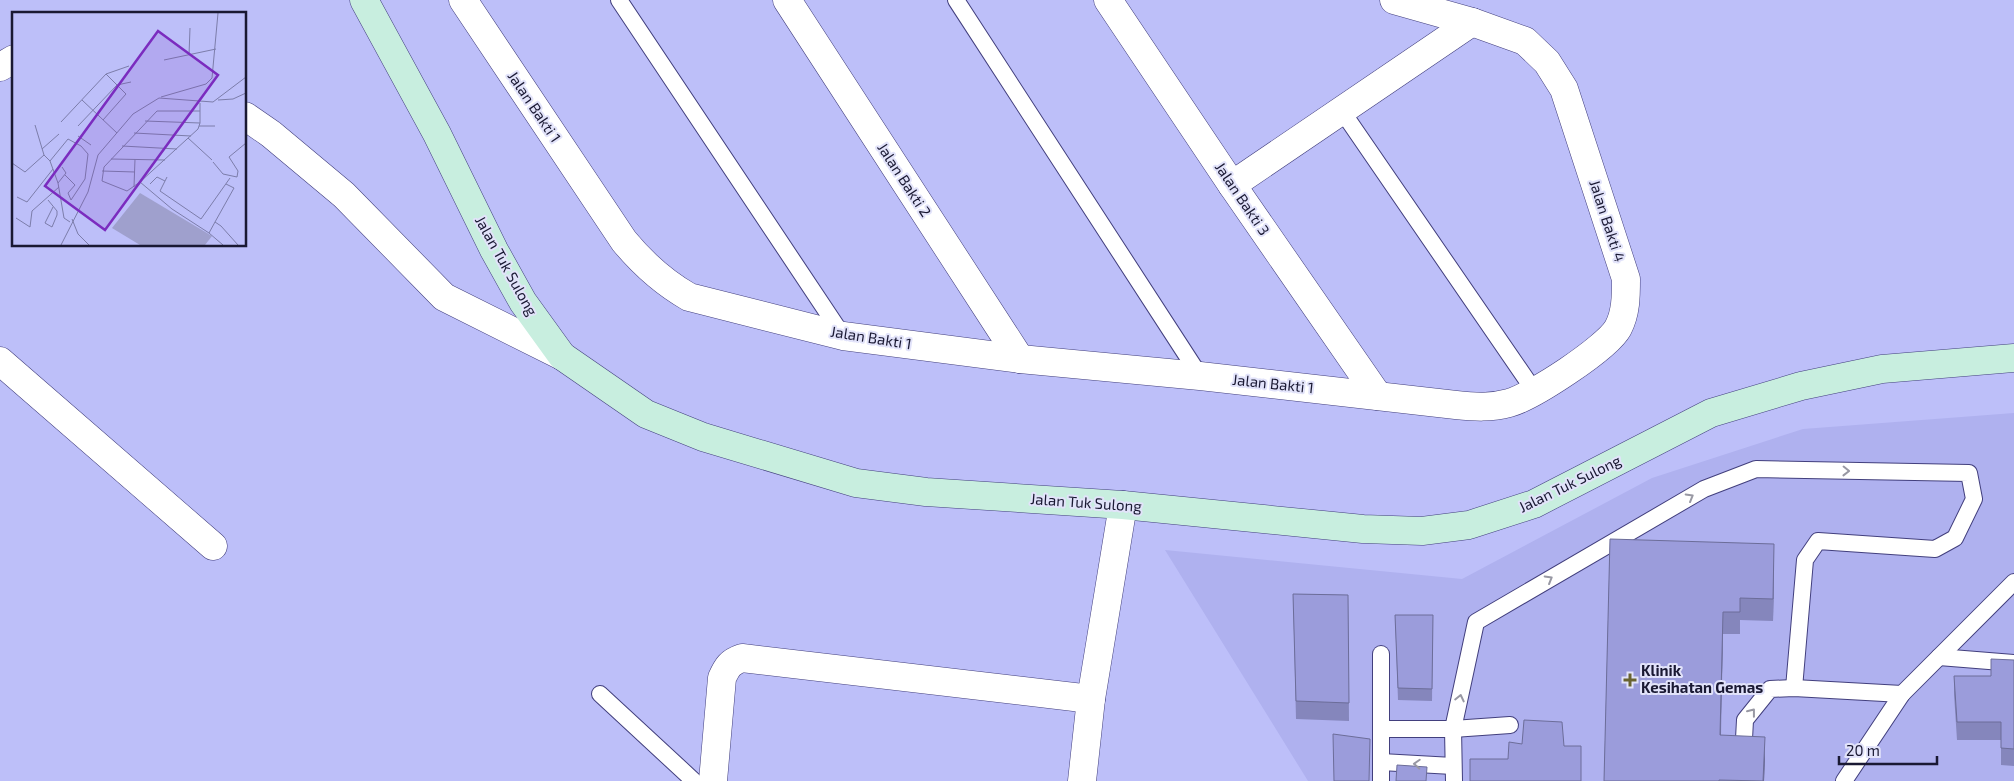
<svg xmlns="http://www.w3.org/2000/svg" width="2014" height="781" font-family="'Exo 2',sans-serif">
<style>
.built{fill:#afb1ef}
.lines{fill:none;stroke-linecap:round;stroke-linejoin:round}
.lane-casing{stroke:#423f7d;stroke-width:18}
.street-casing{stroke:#423f7d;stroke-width:29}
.secondary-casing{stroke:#423f7d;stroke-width:29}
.lane{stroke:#fff;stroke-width:16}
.street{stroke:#fff;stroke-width:28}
.secondary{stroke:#c8eedf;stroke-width:28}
.wall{fill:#8586bc}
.shaded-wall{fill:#6c6d99}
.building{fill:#9b9cdb;stroke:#6c6d99}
.oneway{stroke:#9898a3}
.poi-dot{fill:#696330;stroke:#e2e3fa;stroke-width:2}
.labels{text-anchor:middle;stroke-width:4;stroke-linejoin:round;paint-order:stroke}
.street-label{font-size:15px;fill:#1a1933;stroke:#e2e3fa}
.poi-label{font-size:15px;font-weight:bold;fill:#1a1933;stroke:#e2e3fa;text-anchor:start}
.inset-road{fill:none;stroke:#7c7daa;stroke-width:1}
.view{fill:#7b2cbf;fill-opacity:0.15;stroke:#7b2cbf;stroke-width:2.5}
.inset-edge{fill:none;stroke:#1a1933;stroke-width:2.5}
</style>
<rect width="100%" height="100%" fill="#bdbff9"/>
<path class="built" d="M2014,413v368h-706l-143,-231 297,29 190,-101 151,-49z"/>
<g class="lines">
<g class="lane-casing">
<g id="lane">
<path d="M619,0l224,336"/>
<path d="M956,0l244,376"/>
<path d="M1342,111l193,281"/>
<path d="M1381,654v127"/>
<path d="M1939,657l75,6"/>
<path d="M600,694l94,87"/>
<path d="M1381,729h72l57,-4"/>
<path d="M1743,758l2,-38 25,-31 24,-1 108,6"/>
<path d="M1381,762l72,4"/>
<path d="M1454,781l-1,-52 23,-107 228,-133 52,-20 213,4 5,26 -19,39 -20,11 -117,-8 -13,19 -11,128"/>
<path d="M1844,781l58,-87 112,-112"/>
</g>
</g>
<g class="street-casing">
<g id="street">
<path d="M463,0l161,241c19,23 39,41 65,56l154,39 177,23 180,17 256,29c19,2 35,3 53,-2 23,-6 98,-55 109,-75 8,-15 8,-32 8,-49l-62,-190 -17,-27 -22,-21 -53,-19 -78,-22"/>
<path d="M787,0l233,359"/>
<path d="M1108,0l124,185 146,211"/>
<path d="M0,67l14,-8"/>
<path d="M245,116l26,18 73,61 100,102 118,59"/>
<path d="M1232,185l240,-163"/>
<path d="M0,361l213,185"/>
<path d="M713,781l9,-103c5,-11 8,-16 20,-20l349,41"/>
<path d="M1082,781l9,-82 32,-194"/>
</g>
</g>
<g class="secondary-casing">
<path id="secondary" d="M364,0l73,134 57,116 29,52 39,54 84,58 57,23 153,46 70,9 197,13 240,24 59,2 47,-6 65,-21 177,-91 90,-27 81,-17 132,-11"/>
</g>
<use href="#lane" class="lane"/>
<use href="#street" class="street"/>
<use href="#secondary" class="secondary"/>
</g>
<g class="wall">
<path d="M1610,539l164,27 -1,55 -33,-1v14h-17l-2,101 44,24 -1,22h-160z"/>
<path d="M1293,594l55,1 1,126 -53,-2z"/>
<path d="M1395,615h38l-1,86 -34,-1z"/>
<path d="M2014,660v106l-13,-1v-25h-44l-3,-46v-18h37z"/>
</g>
<g class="shaded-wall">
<path d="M1774,544v22l-1,55v-22z"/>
<path d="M1723,612v22l-3,123v-22z"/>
<path d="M1765,737v22l-1,22h-1z"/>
</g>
<g class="building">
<path d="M1610,539l164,5 -1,55 -33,-1v14h-17l-3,123 45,2 -2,44 -44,-1v1h-115z"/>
<path d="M1293,594l55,1 1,108 -53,-2z"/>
<path d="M1395,615h38l-1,74 -34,-1z"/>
<path d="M1991,659l23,1v89l-13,-1v-26h-44l-3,-46h37z"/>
<path d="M1524,720l38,2 2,24h17v35h-111v-22h38l1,-17 13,2z"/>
<path d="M1333,734l37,5 -1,42h-35z"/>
<path d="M1397,765l30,2 -1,14h-30z"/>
</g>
<defs><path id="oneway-chevron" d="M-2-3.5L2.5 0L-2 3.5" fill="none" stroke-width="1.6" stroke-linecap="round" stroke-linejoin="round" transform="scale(1.25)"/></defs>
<g class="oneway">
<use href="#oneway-chevron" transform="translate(1846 471) rotate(1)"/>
<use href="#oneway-chevron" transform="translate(1690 497) rotate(-30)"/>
<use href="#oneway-chevron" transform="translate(1549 579) rotate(-30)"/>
<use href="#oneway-chevron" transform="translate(1460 698) rotate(-77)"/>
<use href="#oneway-chevron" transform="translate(1752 712) rotate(-52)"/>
<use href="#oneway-chevron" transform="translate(1417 764) rotate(-177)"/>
</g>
<path class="poi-dot" d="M1627.5 672.5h5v5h5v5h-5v5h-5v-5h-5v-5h5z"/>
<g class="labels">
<g class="street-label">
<text transform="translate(534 107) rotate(56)" y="5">Jalan Bakti 1</text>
<text transform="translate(904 180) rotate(57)" y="5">Jalan Bakti 2</text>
<text transform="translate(1242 199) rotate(56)" y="5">Jalan Bakti 3</text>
<text transform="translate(1607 221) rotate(72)" y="5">Jalan Bakti 4</text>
<text transform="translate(506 266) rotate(61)" y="5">Jalan Tuk Sulong</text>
<text transform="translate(871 338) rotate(9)" y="5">Jalan Bakti 1</text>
<text transform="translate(1273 384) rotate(6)" y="5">Jalan Bakti 1</text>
<text transform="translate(1570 484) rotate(-26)" y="5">Jalan Tuk Sulong</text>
<text transform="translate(1086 503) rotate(4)" y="5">Jalan Tuk Sulong</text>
</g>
<g class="poi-label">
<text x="1641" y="676">Klinik<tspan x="1641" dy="17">Kesihatan Gemas</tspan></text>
</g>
</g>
<g transform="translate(12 12)">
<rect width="234" height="234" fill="#bdbff9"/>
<path d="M128,181l72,43 -7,9h-65l-28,-17z" fill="#9fa0cd"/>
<path class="inset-road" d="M177,43l1,-27M152,48l52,-11M149,85l45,-13 6,-6 6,-65M70,88l35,33M206,88l15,-1 13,-6M188,99h-43l-53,56 -2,14 25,10 13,-9 58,-53 2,-6v-20M91,108l23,-26 -20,-20M133,109l55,2M49,110l45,-48 23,-8M23,113l9,30 6,6 8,22 6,35 6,4M66,114l39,-41 14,-3M187,114h16M122,121l57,3M66,124l13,9M176,126l24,22M110,134l55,3M30,137l17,-15M99,147l54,1M38,149l18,-22 13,7 7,8 -3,25 -14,21 -3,-7 7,-8 -10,-10M201,150l10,12 14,3 1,-6 -9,-14 17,-14M0,151l13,9 19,-17M90,159l33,1M155,165l-7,14 41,28 29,-41M128,170l32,27 37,24 6,-11 6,4 17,19M46,171l8,-10 -4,-6M138,172l7,-7 8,4M122,175l1,-28M5,185l10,5 26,-33M36,188l9,11v4l-5,12 -7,-4 8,-16M4,206l14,9 2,-16 27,-24M60,207l6,15 11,11M203,210l19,-34 -8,-4M197,221l14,12M49,233l27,-53 10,-37 35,-41 26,-16 54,4 33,-25"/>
<path class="view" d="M146,19l60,44 -113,155 -60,-44z"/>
<rect width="234" height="234" class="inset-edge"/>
</g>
<path d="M1839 756v8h98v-8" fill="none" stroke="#1a1933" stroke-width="2.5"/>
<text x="1846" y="756" font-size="15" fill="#1a1933" stroke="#e2e3fa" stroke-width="4" paint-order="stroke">20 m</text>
</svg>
